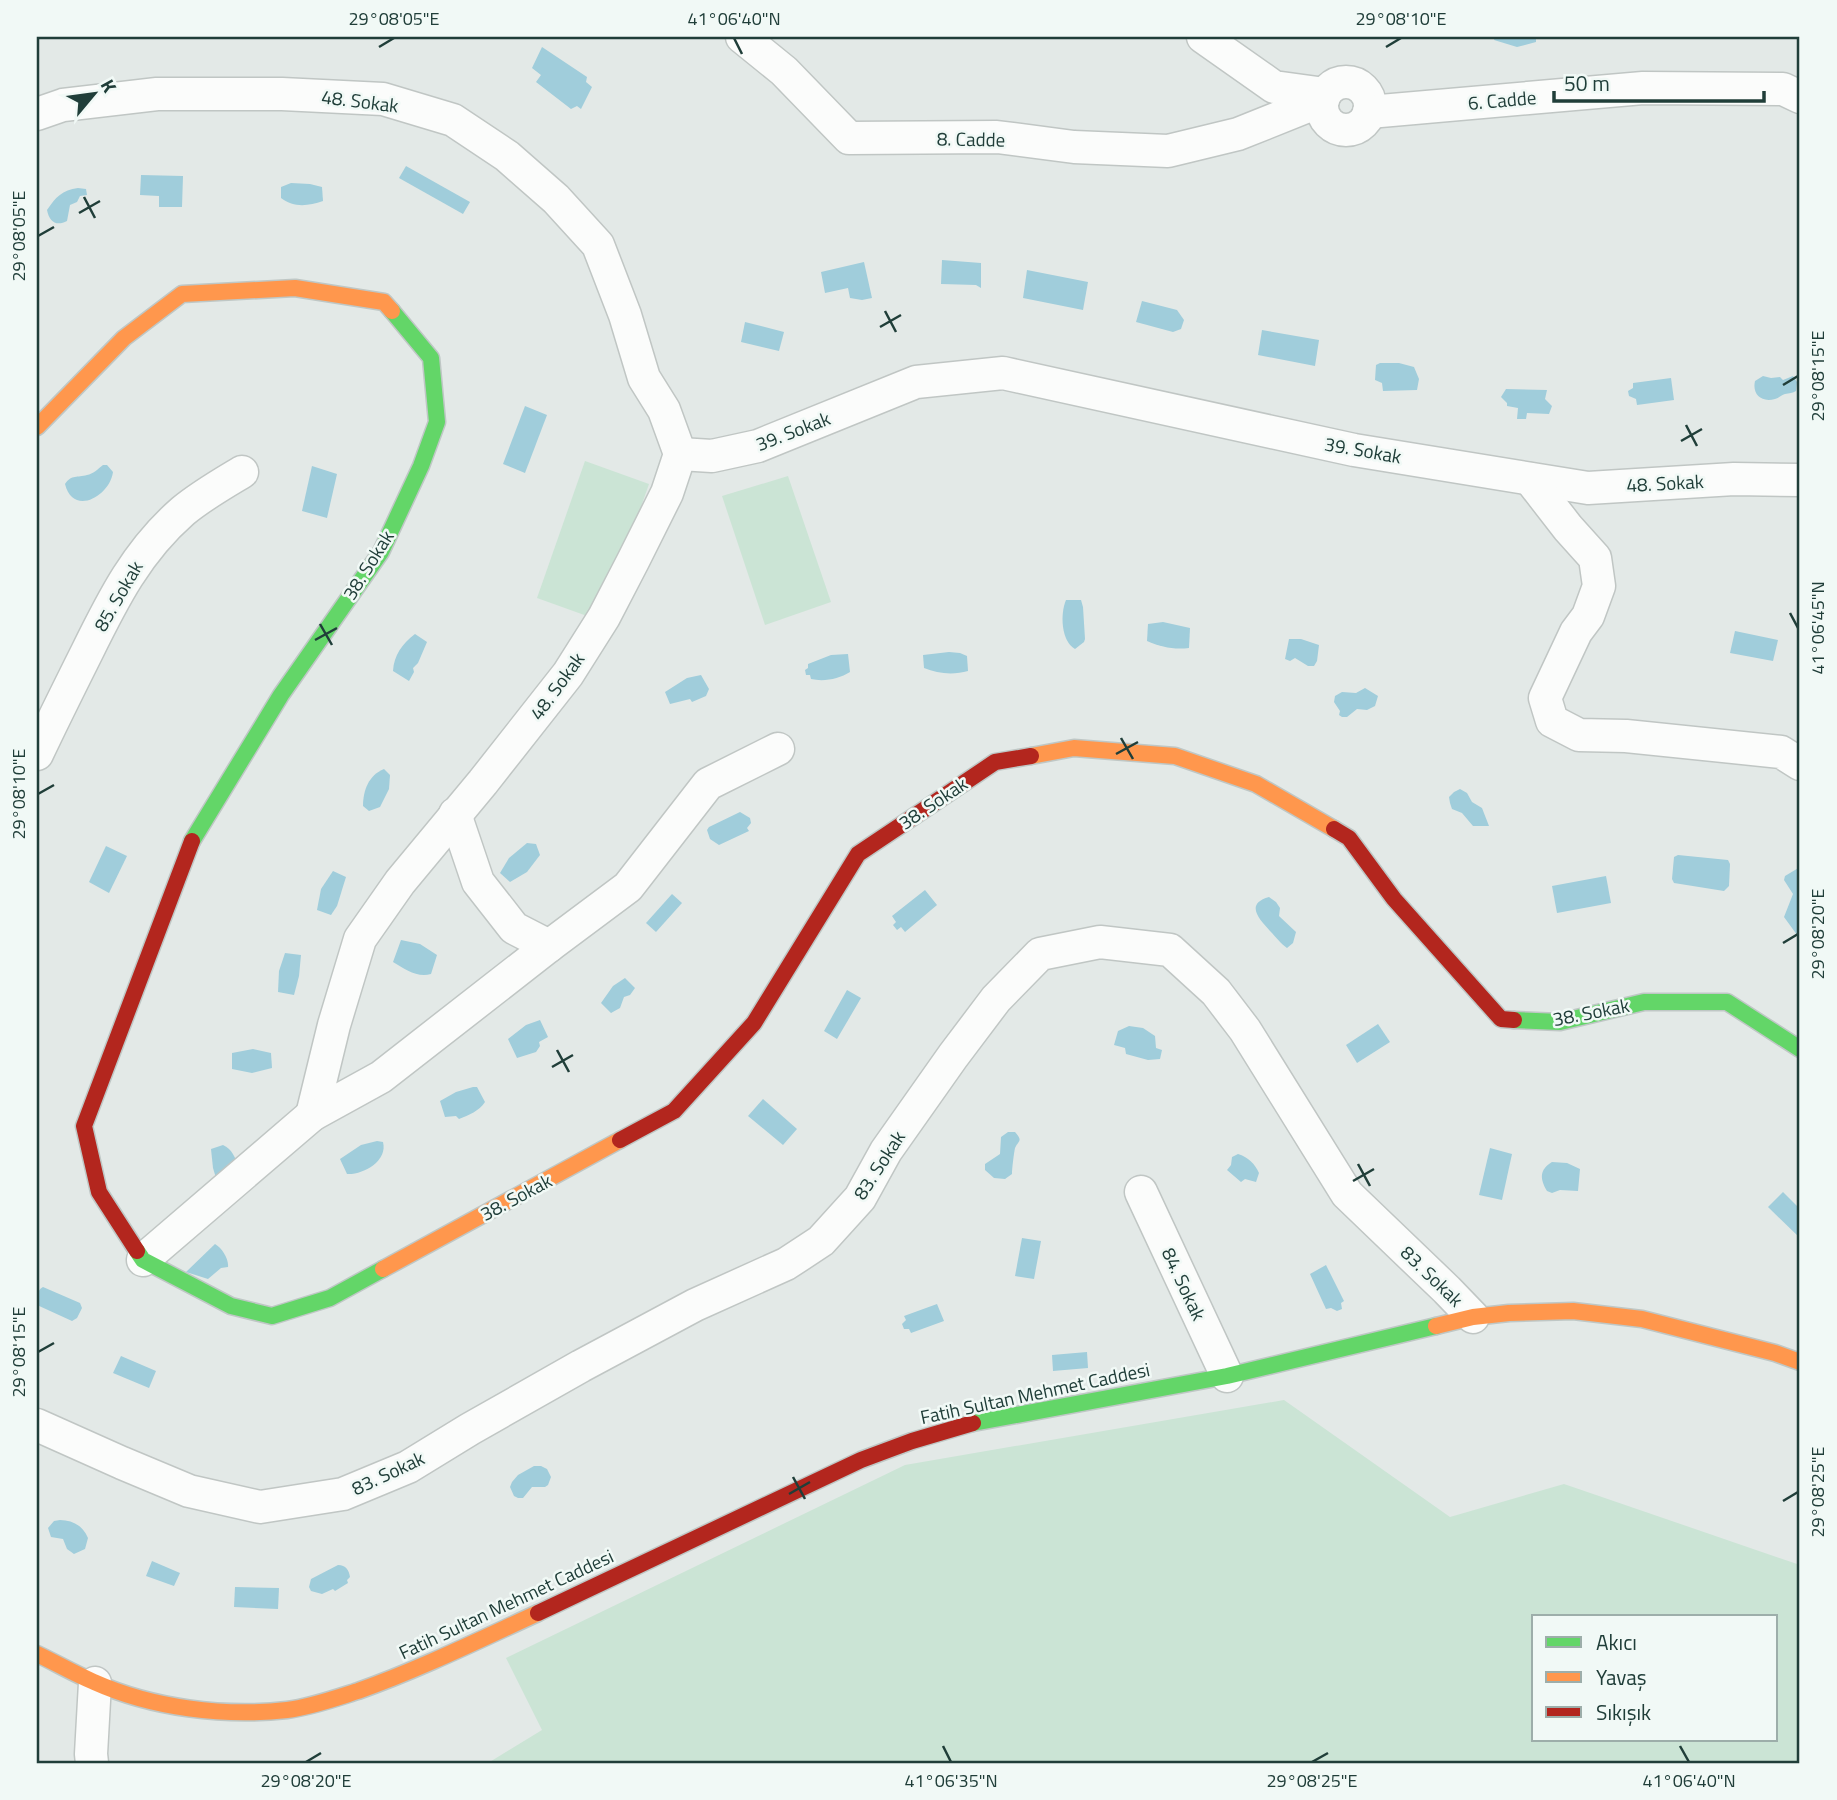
<svg xmlns="http://www.w3.org/2000/svg" width="1837" height="1800" font-family="'Titillium Web',sans-serif">
<style>
.green{fill:#cbe4d5;fill-rule:evenodd}
.water{fill:#a0cddb}
.lines{fill:none;stroke-linecap:round;stroke-linejoin:round}
.street-casing{stroke:#c0c6c4;stroke-width:35}
.fast-casing{stroke:#bfc7c5;stroke-width:19}
.slow-casing{stroke:#bfc7c5;stroke-width:19}
.jam-casing{stroke:#bfc7c5;stroke-width:19}
.street{stroke:#fbfcfb;stroke-width:32}
.fast{stroke:#63d668;stroke-width:16}
.slow{stroke:#ff974d;stroke-width:16}
.jam{stroke:#b3261e;stroke-width:16}
.ticks{fill:none;stroke:#203e39;stroke-width:2.5}
.labels{text-anchor:middle;stroke-width:5;stroke-linejoin:round;paint-order:stroke}
.street-label{font-size:19px;fill:#203e39;stroke:#f1f9f6}
.neatline{fill:none;stroke:#203e39;stroke-width:2.5}
.ticks-label{font-size:18px;text-anchor:middle;fill:#203e39}
</style>
<rect width="100%" height="100%" fill="#e3e9e7"/>
<g class="green">
<path d="M585,461l64,23 -48,137 -64,-23z"/>
<path d="M788,476l43,126 -66,23 -43,-129z"/>
<path d="M1284,1400l166,117 114,-33 236,81v198h-1312l54,-33 -36,-72 399,-193zM1534,1616h242v123h-242z"/>
</g>
<g class="water">
<path d="M1495,37h41v5l-19,5 -23,-7z"/>
<path d="M542,47l45,30 -1,5 6,5 -11,22 -4,-3 -6,3 -35,-27 5,-7 -9,-7z"/>
<path d="M406,166l64,36 -7,12 -64,-36z"/>
<path d="M141,175l42,1 -1,31h-23v-11l-19,-1z"/>
<path d="M291,183l19,1 12,3 1,14c-15,5 -29,7 -42,-3v-11z"/>
<path d="M78,188l8,1 1,6 -7,1 -3,6 -7,3 -3,16c-11,6 -18,0 -20,-11 9,-13 15,-20 31,-22z"/>
<path d="M942,260l39,3v25l-5,-3 -35,-1z"/>
<path d="M864,262l8,36 -10,2 -12,-2 -2,-10 -23,5 -4,-21z"/>
<path d="M1027,270l61,12 -5,28 -60,-12z"/>
<path d="M1142,301l35,9 7,10 -3,9 -8,3 -37,-10z"/>
<path d="M745,322l39,10 -5,19 -38,-9z"/>
<path d="M1262,330l57,10 -4,26 -57,-11z"/>
<path d="M1380,363h19l15,4 5,12 -2,11 -34,1 -1,-8 -7,-3 1,-15z"/>
<path d="M1763,376l8,2 9,-1 3,3 10,-4 4,6 -1,9c-3,2 -7,2 -11,3 -4,1 -6,4 -10,5 -14,4 -23,-5 -20,-18z"/>
<path d="M1671,378l3,22 -37,5 -1,-6 -7,-3 -1,-5 5,-3v-5z"/>
<path d="M1506,389l41,1 -2,9 7,7 -3,8 -22,-1 -1,6h-9l1,-11 -11,-2v-3l-6,-6z"/>
<path d="M525,406l22,9 -22,58 -22,-9z"/>
<path d="M103,465h4l6,7c-3,24 -40,45 -48,12 7,-10 12,-6 22,-9 6,-1 11,-6 16,-10z"/>
<path d="M312,466l25,8 -10,44 -25,-7z"/>
<path d="M1066,600h15l2,7 2,32 -1,3 -9,7c-14,-8 -15,-35 -9,-49z"/>
<path d="M1163,622l27,6 -1,20c-15,2 -28,-1 -42,-7l1,-17z"/>
<path d="M1735,631l43,9 -5,21 -43,-8z"/>
<path d="M415,634l12,8 -9,21 -5,5 1,4 -5,9 -16,-10c1,-16 9,-27 22,-37z"/>
<path d="M1289,639h12l18,6 -2,16 -3,5h-6l-13,-8 -5,3 -5,-2z"/>
<path d="M949,652l11,1 7,3 1,15c-14,4 -30,3 -44,-3l-1,-13z"/>
<path d="M848,654l2,18c-11,7 -26,10 -39,7l-1,-4h-4l-1,-5 3,-2v-4l23,-9z"/>
<path d="M701,675l8,14 -3,7 -14,6 -2,-3 -20,5 -5,-12 22,-14z"/>
<path d="M1365,688l13,8 -3,10 -8,4 -10,-1 -10,8h-5l-3,-2 1,-4 -6,-9 1,-6 7,-4 14,1z"/>
<path d="M384,769l6,6 -1,14 -9,18 -11,4 -6,-5c0,-16 6,-31 21,-37z"/>
<path d="M1460,789l7,4 5,9 10,6 7,18h-16l-11,-13 -10,-4 -2,-6 -1,-6 5,-5z"/>
<path d="M740,812l10,6 1,5 -4,5 2,3 -30,14 -9,-6 -3,-9 2,-3z"/>
<path d="M527,843l9,1 4,11 -13,17 -17,10 -10,-9 9,-15z"/>
<path d="M106,846l21,10 -18,37 -20,-11z"/>
<path d="M1678,855l50,5 2,4 -1,22 -5,5 -50,-8 -2,-4 2,-22z"/>
<path d="M1800,867v72l-16,-22 9,-23 -9,-14 1,-4z"/>
<path d="M333,871l13,6 -9,29 -6,9 -14,-5 4,-21z"/>
<path d="M1606,876l5,27 -54,10 -5,-27z"/>
<path d="M925,890l12,15 -32,27 -4,-5 -4,3 -4,-5 3,-3 -4,-6z"/>
<path d="M672,894l10,9 -26,29 -10,-9z"/>
<path d="M1269,897l7,5 4,6 -1,8 17,16 -3,11 -6,5c-6,-4 -11,-11 -17,-17 -10,-11 -26,-27 -1,-34z"/>
<path d="M401,940l19,4 17,11 -6,19c-14,4 -26,-5 -38,-12z"/>
<path d="M285,953l16,2 -2,21 -5,19 -16,-3 1,-21z"/>
<path d="M625,978l10,10 -5,7 -6,2 -4,11 -9,5 -10,-10 12,-17z"/>
<path d="M847,990l14,8 -24,41 -13,-8z"/>
<path d="M540,1020l8,17 -9,5 1,4 -4,6 -19,6 -9,-19 18,-14z"/>
<path d="M1378,1024l12,18 -33,21 -11,-18z"/>
<path d="M1129,1026l14,2 12,8 1,12 6,2 -2,9 -12,1 -22,-6 -1,-6 -11,-3 4,-14z"/>
<path d="M253,1049l18,4 1,15 -20,5 -20,-4v-16z"/>
<path d="M473,1087h4l8,15c-6,9 -16,13 -26,17l-3,-3 -11,1 -5,-16 16,-9z"/>
<path d="M763,1099l34,30 -14,16 -35,-29z"/>
<path d="M1008,1132h7c8,9 4,8 0,16 -1,5 -3,20 -3,26l-7,5 -11,-1 -9,-8v-6l15,-10 1,-17z"/>
<path d="M377,1141l6,1c5,19 -20,33 -36,32l-7,-15 21,-14z"/>
<path d="M223,1145c9,4 12,12 15,21l-22,12 -3,-10 -2,-19z"/>
<path d="M1490,1148l22,6 -10,46 -23,-5z"/>
<path d="M1238,1154c10,3 17,10 21,19l-3,9 -11,-3 -4,3 -14,-12 4,-5 1,-8z"/>
<path d="M1552,1162l15,1 13,6 -2,22 -18,-1 -8,3 -5,-2c-7,-12 -8,-21 5,-29z"/>
<path d="M1783,1192l17,17v29l-32,-31z"/>
<path d="M1022,1238l19,3 -7,38 -19,-3z"/>
<path d="M215,1244c7,4 14,15 13,23l-7,1 -13,11 -22,-7z"/>
<path d="M1326,1265l18,36 -3,2 1,6 -5,2 -6,-3 -5,1 -16,-35z"/>
<path d="M43,1287l37,16 2,5 -5,10 -5,3 -35,-16c0,-8 -1,-14 6,-18z"/>
<path d="M937,1304l7,17 -33,12 -2,-4h-5l-2,-5 4,-4 -2,-4z"/>
<path d="M1087,1352l1,16 -35,3 -1,-16z"/>
<path d="M121,1356l35,15 -7,17 -36,-15z"/>
<path d="M534,1466h7l6,3 4,8 -3,8 -3,2h-13l-9,11h-5l-4,-2 -4,-9 2,-5 6,-7z"/>
<path d="M60,1520c13,0 23,6 28,18l-3,11 -11,5 -7,-5 -4,-10 -12,-2 -3,-9 6,-7z"/>
<path d="M152,1561l28,12 -6,13 -28,-10z"/>
<path d="M338,1565c8,0 11,5 12,12l-3,3 1,3 -13,8 -2,-2 -11,5 -11,-3 -2,-4 2,-8z"/>
<path d="M235,1587l44,1 -1,21 -44,-2z"/>
</g>
<g class="lines">
<g class="street-casing">
<g id="street">
<path d="M742,37l42,34 65,67 148,-1 77,10 94,4 70,-17 85,-34"/>
<path d="M1203,37l71,50 51,7"/>
<circle cx="1346" cy="106" r="24"/>
<path d="M1369,112l274,-24 140,1 17,8"/>
<path d="M37,114l26,-9 94,-11h125l101,5 70,21 54,36 49,43 42,46 27,70 19,63 20,32 16,44 -13,39 -34,68 -29,56 -36,57 -85,108 -83,100 -40,57 -26,86 -22,90 69,-38 168,-131 79,-59 80,-103 70,-35"/>
<path d="M680,454l32,2 46,-10 158,-64 87,-9 351,77 234,38 146,-9 66,1"/>
<path d="M1530,479l38,49 27,30 4,28 -11,30 -12,16 -31,66 7,23 27,14 47,1 155,16 19,12"/>
<path d="M37,754c16,-34 33,-68 50,-102 26,-53 50,-101 96,-141 18,-15 39,-27 59,-39"/>
<path d="M455,814l23,68 36,46 35,18"/>
<path d="M1141,1192l86,184"/>
<path d="M143,1260l169,-145"/>
<path d="M37,1425l85,38 67,28 71,16 83,-13 65,-27 62,-38 111,-63 114,-61 91,-41 35,-23 39,-43 26,-47 67,-95 43,-57 44,-45 60,-12 70,8 46,42 29,38 102,164 100,96 26,27"/>
<path d="M92,1763l-1,-9 4,-71"/>
</g>
</g>
<g class="fast-casing">
<g id="fast">
<path d="M192,841l89,-146 100,-143 40,-86 16,-44 -6,-64 -39,-47"/>
<path d="M1514,1020l46,2 84,-20h83l73,47"/>
<path d="M137,1251l6,9 88,46 41,10 58,-18 53,-29"/>
<path d="M973,1423l254,-47 209,-50"/>
</g>
</g>
<g class="slow-casing">
<g id="slow">
<path d="M37,427l87,-89 58,-44 113,-6 89,14 8,9"/>
<path d="M1031,756l43,-8 101,8 81,28 78,45"/>
<path d="M383,1269l237,-129"/>
<path d="M1436,1326l37,-9 36,-4 64,-2 69,8 133,34 25,9"/>
<path d="M37,1654c19,9 38,20 57,28 58,26 130,35 193,28 24,-3 49,-12 71,-19 62,-22 121,-51 180,-78"/>
</g>
</g>
<g class="jam-casing">
<g id="jam">
<path d="M1334,829l15,9 45,61 107,120 13,1"/>
<path d="M620,1140l54,-29 80,-88 104,-169 137,-92 36,-6"/>
<path d="M137,1251l-38,-59 -15,-66 108,-285"/>
<path d="M538,1613l323,-153 51,-19 61,-18"/>
</g>
</g>
<use href="#street" class="street"/>
<use href="#fast" class="fast"/>
<use href="#slow" class="slow"/>
<use href="#jam" class="jam"/>
</g>
<path class="ticks" d="M734,38l8,16M379,47l15,-9M1386,47l15,-9M84,197l11,21M79,213l21,-12M38,236l16,-9M885,311l11,21M880,327l21,-12M1783,385l15,-9M1686,425l11,21M1681,441l21,-12M1790,613l8,15M320,624l12,21M315,640l22,-12M1121,738l12,21M1116,754l22,-12M38,794l16,-9M1783,943l15,-9M557,1050l12,22M552,1067l21,-12M1358,1164l12,22M1353,1181l21,-12M38,1352l16,-9M793,1477l12,22M789,1494l21,-12M1783,1501l15,-9M943,1746l8,16M1680,1746l9,16M306,1762l15,-9M1312,1762l16,-9"/>
<g class="labels">
<g class="street-label">
<text transform="translate(1502 100) rotate(-5)" y="7">6. Cadde</text>
<text transform="translate(360 101) rotate(7)" y="7">48. Sokak</text>
<text transform="translate(971 139) rotate(1)" y="7">8. Cadde</text>
<text transform="translate(793 431) rotate(-21)" y="7">39. Sokak</text>
<text transform="translate(1363 450) rotate(10)" y="7">39. Sokak</text>
<text transform="translate(1665 483) rotate(-3)" y="7">48. Sokak</text>
<text transform="translate(368 565) rotate(-58)" y="7">38. Sokak</text>
<text transform="translate(118 596) rotate(-60)" y="7">85. Sokak</text>
<text transform="translate(557 686) rotate(-54)" y="7">48. Sokak</text>
<text transform="translate(933 803) rotate(-34)" y="7">38. Sokak</text>
<text transform="translate(1591 1012) rotate(-11)" y="7">38. Sokak</text>
<text transform="translate(879 1165) rotate(-57)" y="7">83. Sokak</text>
<text transform="translate(516 1197) rotate(-28)" y="7">38. Sokak</text>
<text transform="translate(1432 1276) rotate(44)" y="7">83. Sokak</text>
<text transform="translate(1184 1284) rotate(65)" y="7">84. Sokak</text>
<text transform="translate(1035 1393) rotate(-12)" y="7">Fatih Sultan Mehmet Caddesi</text>
<text transform="translate(388 1473) rotate(-25)" y="7">83. Sokak</text>
<text transform="translate(506 1604) rotate(-25)" y="7">Fatih Sultan Mehmet Caddesi</text>
</g>
</g>
<rect width="1837" height="1800" fill="none" stroke="#f1f9f6" stroke-width="77"/>
<rect x="1532" y="1615" width="245" height="126" fill="#f1f9f6" stroke="#9daeaa" stroke-width="2"/>
<rect x="1546" y="1637" width="35" height="10" fill="#63d668" stroke="#9daeaa" stroke-width="2"/>
<text x="1596" y="1650" font-size="21" fill="#203e39">Akıcı</text>
<rect x="1546" y="1672" width="35" height="10" fill="#ff974d" stroke="#9daeaa" stroke-width="2"/>
<text x="1596" y="1685" font-size="21" fill="#203e39">Yavaş</text>
<rect x="1546" y="1707" width="35" height="10" fill="#b3261e" stroke="#9daeaa" stroke-width="2"/>
<text x="1596" y="1720" font-size="21" fill="#203e39">Sıkışık</text>
<g transform="translate(94 94) rotate(61)" stroke="#f1f9f6" stroke-width="5" paint-order="stroke">
<path d="M0-5L12 26L0 18L-12 26Z" fill="#203e39"/>
<text y="-10" font-size="19" font-weight="bold" text-anchor="middle" fill="#203e39">K</text>
</g>
<path d="M1554 91v10h210v-10" fill="none" stroke="#203e39" stroke-width="3.5"/>
<text x="1564" y="91" font-size="21" fill="#203e39" stroke="#f1f9f6" stroke-width="5" paint-order="stroke">50 m</text>
<rect x="38" y="38" width="1760" height="1724" class="neatline"/>
<g class="ticks-label">
<text x="394" y="25">29°08'05"E</text>
<text x="734" y="25">41°06'40"N</text>
<text x="1401" y="25">29°08'10"E</text>
<text transform="translate(19 236) rotate(-90)" y="6">29°08'05"E</text>
<text transform="translate(1818 376) rotate(-90)" y="6">29°08'15"E</text>
<text transform="translate(1818 628) rotate(-90)" y="6">41°06'45"N</text>
<text transform="translate(19 794) rotate(-90)" y="6">29°08'10"E</text>
<text transform="translate(1818 934) rotate(-90)" y="6">29°08'20"E</text>
<text transform="translate(19 1352) rotate(-90)" y="6">29°08'15"E</text>
<text transform="translate(1818 1492) rotate(-90)" y="6">29°08'25"E</text>
<text x="306" y="1787">29°08'20"E</text>
<text x="951" y="1787">41°06'35"N</text>
<text x="1312" y="1787">29°08'25"E</text>
<text x="1689" y="1787">41°06'40"N</text>
</g>
</svg>
